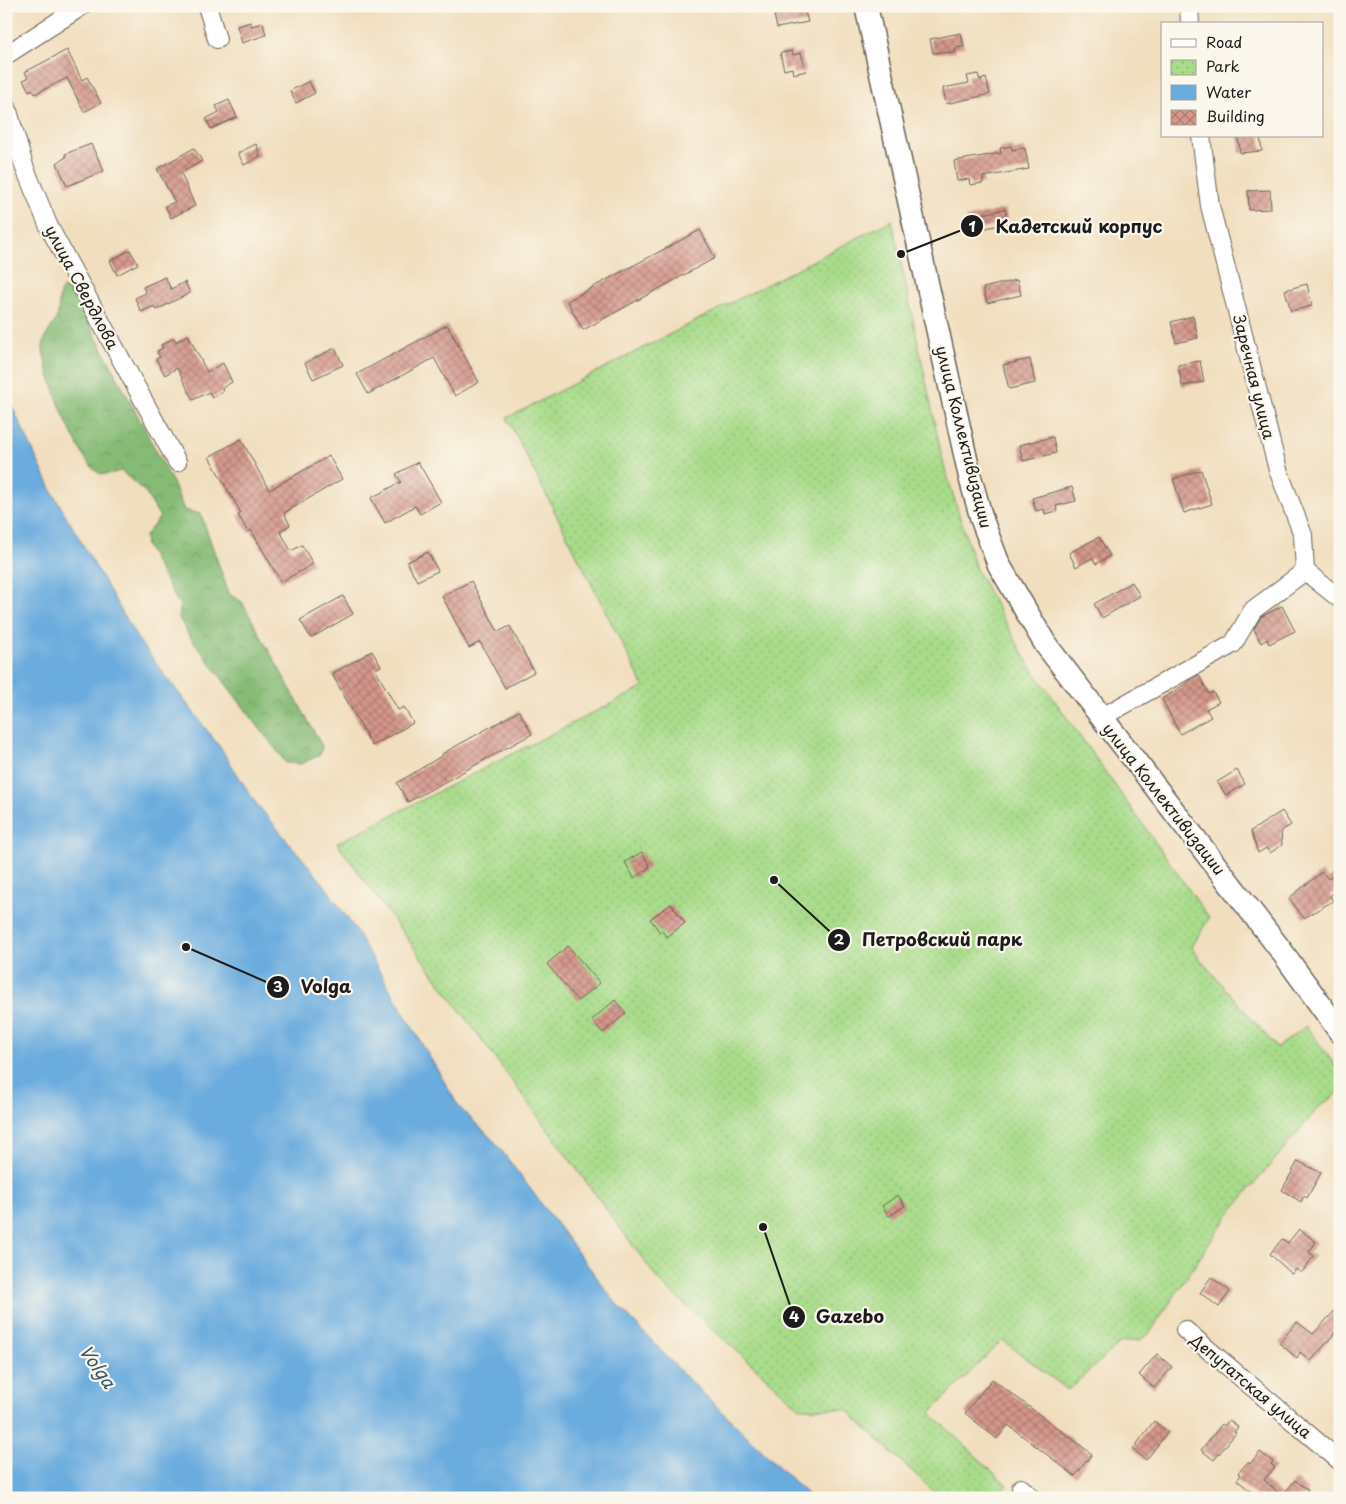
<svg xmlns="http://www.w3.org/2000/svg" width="1346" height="1504" font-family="'Playpen Sans',sans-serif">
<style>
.forest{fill:url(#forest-crowns);stroke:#516c49}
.park{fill:url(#park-dots);stroke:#627c53}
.water{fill:#6aacde;stroke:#43647d}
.building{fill:url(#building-cross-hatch)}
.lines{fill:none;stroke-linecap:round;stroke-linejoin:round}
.minor-casing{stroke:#676055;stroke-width:20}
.major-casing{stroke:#676055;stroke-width:25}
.minor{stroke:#fff;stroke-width:18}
.major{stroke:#fff;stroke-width:22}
.labels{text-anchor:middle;stroke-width:4.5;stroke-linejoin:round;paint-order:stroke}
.street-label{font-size:16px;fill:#1c1c1c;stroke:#fbf7ec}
.water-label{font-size:18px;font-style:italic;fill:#3b566a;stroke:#fbf7ec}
.leader{fill:none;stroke:#1c1c1c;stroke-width:2}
.callout-dot{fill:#1c1c1c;stroke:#fbf7ec;stroke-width:2}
.mark-label{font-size:15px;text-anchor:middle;font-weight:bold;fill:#fff}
.callout-label{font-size:18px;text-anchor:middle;font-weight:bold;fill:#1c1c1c;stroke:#fbf7ec;stroke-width:4.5;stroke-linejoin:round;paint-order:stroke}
</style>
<defs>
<pattern id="forest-crowns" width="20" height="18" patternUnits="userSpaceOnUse" patternTransform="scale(1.25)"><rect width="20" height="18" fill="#86bb76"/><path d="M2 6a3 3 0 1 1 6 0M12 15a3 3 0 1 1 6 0" fill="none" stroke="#73a066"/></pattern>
<pattern id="park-dots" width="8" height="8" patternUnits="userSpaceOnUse" patternTransform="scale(1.25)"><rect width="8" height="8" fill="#a8db8a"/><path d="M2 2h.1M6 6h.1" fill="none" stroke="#90bb76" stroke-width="1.8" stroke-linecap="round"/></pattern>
<pattern id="building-cross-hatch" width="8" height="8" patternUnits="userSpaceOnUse" patternTransform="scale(1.25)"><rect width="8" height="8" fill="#d5968b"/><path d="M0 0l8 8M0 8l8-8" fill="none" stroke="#ac7a71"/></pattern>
</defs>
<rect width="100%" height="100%" fill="#fbf7ec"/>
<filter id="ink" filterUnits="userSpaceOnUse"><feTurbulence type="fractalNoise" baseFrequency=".02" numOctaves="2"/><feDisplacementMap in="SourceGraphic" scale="10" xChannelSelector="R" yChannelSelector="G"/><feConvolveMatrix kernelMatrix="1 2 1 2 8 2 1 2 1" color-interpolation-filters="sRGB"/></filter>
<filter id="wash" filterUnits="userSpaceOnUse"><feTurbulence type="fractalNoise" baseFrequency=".0096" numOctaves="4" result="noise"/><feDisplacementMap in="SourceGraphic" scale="20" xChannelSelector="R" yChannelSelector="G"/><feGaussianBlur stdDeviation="1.12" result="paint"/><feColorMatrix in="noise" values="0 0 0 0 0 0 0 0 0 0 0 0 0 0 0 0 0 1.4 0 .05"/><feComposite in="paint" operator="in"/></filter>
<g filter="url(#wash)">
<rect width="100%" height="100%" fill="#f1debe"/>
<path class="forest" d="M63,288l9,3 102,194 10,25 17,4 28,80 13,8 80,144 -2,9 -19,9 -15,-1 -98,-129 -9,-16 1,-12 -34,-60 -1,-10 15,-19 -15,-25 -24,-21c-5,1 -13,4 -19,3 -21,-3 -58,-104 -59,-126 0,-12 10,-21 14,-31 4,-10 -1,-20 6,-29z"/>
<path class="park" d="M892,220l51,242 33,107 52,94 181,255 -17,29 7,11 78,90 29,-22 34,46v20l-21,15 -90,107 -80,120 -9,6 -19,2 -53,48 -66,-50 -72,73 77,72 -11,13h-55l-96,-89 -45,-1 -141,-127 -322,-438 307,-156 -137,-269z"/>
<path class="water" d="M6,394l48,101 83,143 85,112 33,52 68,81 30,43 106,181 36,35 121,161 68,72 127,123h-805z"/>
<g id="blocks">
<g class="building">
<path d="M804,9l4,13 -31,6 -3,-13z"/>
<path d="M251,22v4l12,-3 3,12 -24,8 -5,-17z"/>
<path d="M961,33l3,14 -9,1 1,4 -23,1 -3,-14z"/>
<path d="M67,50l15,30 5,-3 14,26 -17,9 -17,-34 -32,16 -3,-5 -3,2 -6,-11 5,-2 -3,-6z"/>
<path d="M792,51l1,4 8,-2 5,18 -13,3 -1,-6 -8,2 -4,-17z"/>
<path d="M978,74l2,6 6,-2 4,16 -44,10 -3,-16 26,-5 -2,-7z"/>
<path d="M309,81l6,12 -19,10 -6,-12z"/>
<path d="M229,100l8,17 -26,12 -5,-10 13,-7 -3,-6z"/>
<path d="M1238,136h22l2,15 -22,2z"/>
<path d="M91,144l13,27 -37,15 -10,-23 9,-6 -1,-3z"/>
<path d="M256,144l4,12 -16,9 -6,-12z"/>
<path d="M1011,146l1,4 13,-2 4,21 -46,8v6l-13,2 -1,-6 -12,2 -3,-20 47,-8 -1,-5z"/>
<path d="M194,148l8,13 -21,12 14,33 -24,12 -6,-12 10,-4 -18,-33z"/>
<path d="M1270,190l1,19 -22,1 -1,-19z"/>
<path d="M1005,209l3,14 -39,9 -3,-14z"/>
<path d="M700,230l15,28 -132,72 -16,-29z"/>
<path d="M130,250l8,14 -21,11 -7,-14z"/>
<path d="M165,277l6,12 14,-7 5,11 -34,17 -2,-4 -13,6 -6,-14 11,-5 -3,-6z"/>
<path d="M1017,280l4,15 -34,8 -4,-15z"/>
<path d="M1307,284l5,22 -21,5 -6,-21z"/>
<path d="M1193,316l5,22 -22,5 -5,-21z"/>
<path d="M447,325l32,57 -24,14 -21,-38 -66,36 -11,-20z"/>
<path d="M188,335l19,37 16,-9 9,19 -10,6 1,4 -11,6 -3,-6 -16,8 -16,-32 -12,7 -9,-16 4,-2 -3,-6 6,-3 -2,-3 13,-7 2,4z"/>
<path d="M335,348l8,17 -30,14 -8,-16z"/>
<path d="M1030,359l5,24 -26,6 -6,-24z"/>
<path d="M1200,361l4,21 -22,4 -4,-21z"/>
<path d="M1053,437l3,16 -33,8 -4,-16z"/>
<path d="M241,439l28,51 60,-34 13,23 -58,34 6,12 -10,6 11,20 11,-6 11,19 -32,18 -30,-52 -3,2 -10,-17 3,-2 -32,-56z"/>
<path d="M418,462l23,40 -21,12 -5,-8 -30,17 -14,-25 30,-16 -5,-8z"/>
<path d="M1201,470l11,34 -28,9 -11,-34z"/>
<path d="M1072,487l4,14 -20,5 1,5 -12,3 -1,-5 -8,2 -4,-13z"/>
<path d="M1099,537l11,19 -14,8 -4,-6 -16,9 -7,-14z"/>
<path d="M428,552l10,19 -21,10 -10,-19z"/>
<path d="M471,581l27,51 12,-6 24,46 -29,16 -25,-46 -11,6 -27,-52z"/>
<path d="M1132,582l8,14 -38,22 -8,-14z"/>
<path d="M343,596l10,18 -42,24 -11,-18z"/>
<path d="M1282,606l13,25 -26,13 -2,-5 -6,4 -7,-14 7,-12z"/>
<path d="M372,651l9,15 -6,3 23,41 6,-3 9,16 -41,23 -40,-72z"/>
<path d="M1199,675l10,19 4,-2 6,10 -13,7 5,8 -31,17 -18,-35z"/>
<path d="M519,711l13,23 -124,68 -11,-19 46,-28 -1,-1z"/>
<path d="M1237,770l8,14 -19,11 -9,-13z"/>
<path d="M1282,811l9,14 -10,6 1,14 -12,8 -4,-5 -8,5 -7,-22z"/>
<path d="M642,852l8,15 -16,11 -9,-16z"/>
<path d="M1340,870v16l-10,10 3,5 -29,17 -15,-20 33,-26 6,7z"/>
<path d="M671,904l14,19 -18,14 -5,-6 -2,1 -10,-13z"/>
<path d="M568,946l32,37 -22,18 -31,-37z"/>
<path d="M615,1000l11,13 -23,20 -11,-13z"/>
<path d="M1298,1161l23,12 -14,25 -3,-2 -3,6 -19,-12z"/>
<path d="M898,1195l7,11 -16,10 -7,-10z"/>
<path d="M1299,1229l17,13 -7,10 5,4 -13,17 -5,-4 -4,5 -22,-20 12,-15 6,4z"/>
<path d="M1211,1277l19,14 -11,16 -19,-14z"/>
<path d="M1340,1305v22l-29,34 -11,-9 -3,6 -18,-15 18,-21 16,12z"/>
<path d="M1157,1354l15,13 -18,21 -15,-13z"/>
<path d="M992,1379l100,75 -17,22 -67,-51 -11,14 -32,-26z"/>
<path d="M1229,1420l9,7 -4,5 2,1 -22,27 -13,-10 21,-26 2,2z"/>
<path d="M1154,1421l14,11 -22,28 -13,-11z"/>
<path d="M1260,1452l13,10 -2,2 4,4 -11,12 18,16 13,-16 13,10 -6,8h-43l-22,-18 4,-5 -3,-2 10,-11 2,2z"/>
</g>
</g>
</g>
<g filter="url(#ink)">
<use href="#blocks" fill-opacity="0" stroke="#676055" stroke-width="1"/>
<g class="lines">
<g class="minor-casing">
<g id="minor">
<path d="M207,6l10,33"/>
<path d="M1189,6l1,18"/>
<path d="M6,55l76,-49"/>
<path d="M6,104l18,62 25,61 128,235"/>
<path d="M1201,136l9,70 68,264 25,65 2,36 35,28"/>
<path d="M1102,717l131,-73 20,-34 52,-39"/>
<path d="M1185,1330l155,131"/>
<path d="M1021,1488l11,10"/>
</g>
</g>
<g class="major-casing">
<path id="major" d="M866,6l104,471 12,43 17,45 47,80 234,304 60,83"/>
</g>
<use href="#minor" class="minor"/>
<use href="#major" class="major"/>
</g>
</g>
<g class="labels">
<g class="street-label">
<text transform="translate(82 287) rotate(62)" y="6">улица Свердлова</text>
<text transform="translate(1254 377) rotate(76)" y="6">Заречная улица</text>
<text transform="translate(964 437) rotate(76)" y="6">улица Коллективизации</text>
<text transform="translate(1164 799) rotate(52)" y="6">улица Коллективизации</text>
<text transform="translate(1251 1386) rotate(40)" y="6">Депутатская улица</text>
</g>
<g class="water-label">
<text transform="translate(97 1367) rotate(55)" y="6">Volga</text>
</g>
</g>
<path class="leader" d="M901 254L972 226M774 880L839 940M186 947L278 987M763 1227L794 1317"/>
<g class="callout-dot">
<circle cx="901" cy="254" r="5"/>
<circle cx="774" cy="880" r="5"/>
<circle cx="186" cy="947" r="5"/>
<circle cx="763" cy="1227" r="5"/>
<circle cx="972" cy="226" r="12"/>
<circle cx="839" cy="940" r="12"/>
<circle cx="278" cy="987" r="12"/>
<circle cx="794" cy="1317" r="12"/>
</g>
<g class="mark-label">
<text x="972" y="232">1</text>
<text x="839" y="945">2</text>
<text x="278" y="992">3</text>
<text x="794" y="1322">4</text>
</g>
<g class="callout-label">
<text x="1079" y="233">Кадетский корпус</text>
<text x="942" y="946">Петровский парк</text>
<text x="326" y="993">Volga</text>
<text x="850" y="1323">Gazebo</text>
</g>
<rect width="1346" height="1504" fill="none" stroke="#fbf7ec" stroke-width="25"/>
<rect x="1161" y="22" width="162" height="115" fill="#fbf7ec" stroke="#a29f99"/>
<rect x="1171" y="39" width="25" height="8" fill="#ffffff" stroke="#a29f99"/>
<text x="1206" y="48" font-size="15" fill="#1c1c1c">Road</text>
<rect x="1171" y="60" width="25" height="15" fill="url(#park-dots)" stroke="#a29f99"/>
<text x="1206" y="72" font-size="15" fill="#1c1c1c">Park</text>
<rect x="1171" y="85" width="25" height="15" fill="#6aacde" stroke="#a29f99"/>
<text x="1206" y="98" font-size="15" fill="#1c1c1c">Water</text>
<rect x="1171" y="110" width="25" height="15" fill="url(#building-cross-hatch)" stroke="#a29f99"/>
<text x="1206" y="122" font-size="15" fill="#1c1c1c">Building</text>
</svg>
